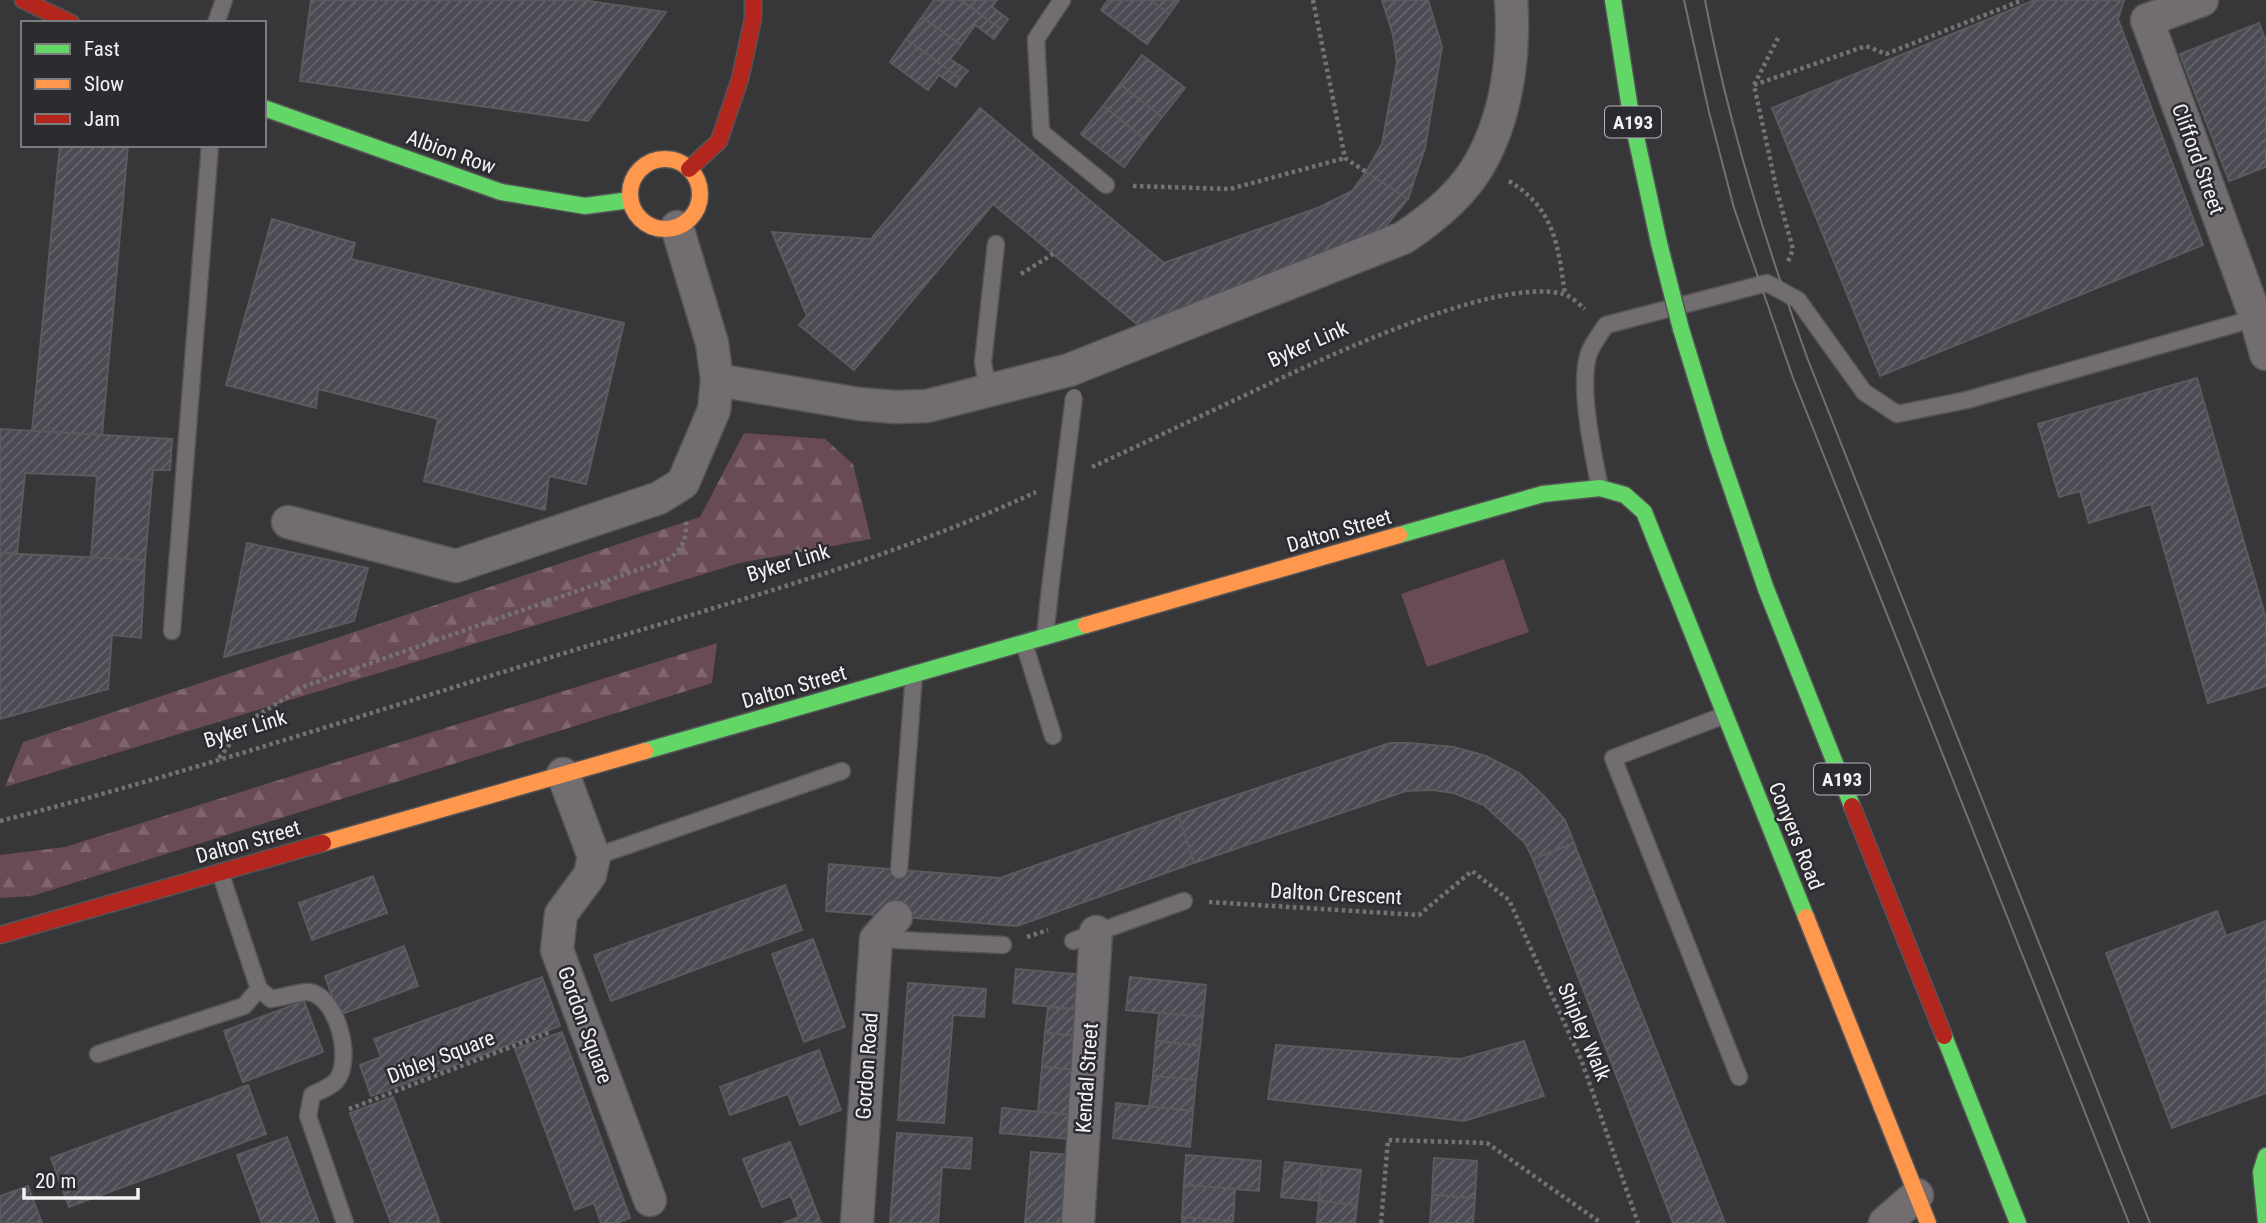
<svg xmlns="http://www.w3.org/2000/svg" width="2266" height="1223" font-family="'Roboto Condensed',sans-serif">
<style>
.forest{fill:url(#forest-firs)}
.green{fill:#694b53}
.building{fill:url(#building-hatch);stroke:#5b5a5c;stroke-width:2}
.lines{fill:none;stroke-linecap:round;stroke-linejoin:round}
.lane-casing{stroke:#555456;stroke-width:19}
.street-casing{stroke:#555456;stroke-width:35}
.fast-casing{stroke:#555456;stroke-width:19}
.slow-casing{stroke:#555456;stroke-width:19}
.jam-casing{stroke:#555456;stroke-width:19}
.path{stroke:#757275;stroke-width:4.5;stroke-dasharray:3.5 3.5;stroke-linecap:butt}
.lane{stroke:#716d70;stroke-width:16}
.street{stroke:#716d70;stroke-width:32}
.fast{stroke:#63d668;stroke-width:16}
.slow{stroke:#ff974d;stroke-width:16}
.jam{stroke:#b3261e;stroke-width:16}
.tram{stroke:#727073;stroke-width:2}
.lane-bridge-casing{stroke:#555456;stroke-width:19;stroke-linecap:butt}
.fast-bridge-casing{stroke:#555456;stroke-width:19;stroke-linecap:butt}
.lane-bridge{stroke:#716d70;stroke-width:16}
.fast-bridge{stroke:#63d668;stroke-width:16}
.labels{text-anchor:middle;stroke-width:5;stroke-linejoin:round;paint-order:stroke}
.shield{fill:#2c2b2f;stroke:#b7b6ba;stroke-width:2}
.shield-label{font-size:19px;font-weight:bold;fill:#f3f2f5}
.street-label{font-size:21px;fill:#f3f2f5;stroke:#2c2b2f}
</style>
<defs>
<pattern id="forest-firs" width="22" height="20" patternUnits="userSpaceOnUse" patternTransform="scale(1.75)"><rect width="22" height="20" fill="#694b53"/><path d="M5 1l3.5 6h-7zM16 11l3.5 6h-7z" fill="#7f656c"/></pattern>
<pattern id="building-hatch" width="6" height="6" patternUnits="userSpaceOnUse" patternTransform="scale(1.75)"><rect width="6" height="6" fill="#4a4b53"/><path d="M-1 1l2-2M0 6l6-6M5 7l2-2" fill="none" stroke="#65656c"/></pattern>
</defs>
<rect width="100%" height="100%" fill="#373638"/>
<g class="forest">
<path d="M744,433l81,6 28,25 18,75 -131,24 -735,224 18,-45 677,-225z"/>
<path d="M717,643l-5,40 -680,213 -32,2v-43l65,-8z"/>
</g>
<path class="green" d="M1504,559l25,73 -102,35 -26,-73z"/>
<g class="building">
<path d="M311,0h270l85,12 -78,109 -288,-40z"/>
<path d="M934,0h27l40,29 -7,10 -19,-14 -14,20 -39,-28z"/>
<path d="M961,0h36l-5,7 16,12 -7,10z"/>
<path d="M1108,0h42l19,14 -22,30 -46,-34z"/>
<path d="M1150,0h29l-10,14z"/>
<path d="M1382,0h46l14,47 -17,101 -17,51 -42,-27 16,-28 15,-82 -4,-27z"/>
<path d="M2035,0h89l-6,19 85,226 -323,131 -108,-268z"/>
<path d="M922,17l39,28 -11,14 18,12 -7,8 -55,-40z"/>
<path d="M2259,23l7,18v126l-37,14 -49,-127z"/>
<path d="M906,39l55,40 -5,8 -17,-12 -11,15 -38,-28z"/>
<path d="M1142,55l43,33 -23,29 -42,-33z"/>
<path d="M1120,84l42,33 -17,22 -42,-33z"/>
<path d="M1103,106l42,33 -21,28 -43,-33z"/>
<path d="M980,108l184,155 156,-56 32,-16 14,-19 42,27 -33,40 -231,91 -151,-126 -139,166 -55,-45 8,-9 -35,-84 99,7z"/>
<path d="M60,145h68l-26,290 -70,-4z"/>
<path d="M272,219l83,24 -4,16 273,64 -38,161 -37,-8 -4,34 -121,-29 14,-62 -120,-30 -2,19 -90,-23z"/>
<path d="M2197,378l69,241v67l-58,17 -57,-199 -62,19 -9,-32 -21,6 -21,-73z"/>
<path d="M0,429l172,10 -2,31h-17l-8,90 -54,-2 6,-82 -72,-3 -8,80h-17z"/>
<path d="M247,543l121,25 -14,53 -130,36z"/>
<path d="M0,553l145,7 -4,78 -29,-3 -4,54 -108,30z"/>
<path d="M1390,743h20l44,4 32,9 33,17 24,22 22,25 9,23 -41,16 -8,-16 -41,-38 -30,-12 -22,-3 -26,1 -212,72 -16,-48z"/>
<path d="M1178,815l16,48 -177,63 -191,-15 3,-47 171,14z"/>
<path d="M1574,843l146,367 5,13h-52l-140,-364z"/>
<path d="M373,876l14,37 -75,27 -13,-37z"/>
<path d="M785,885l17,45 -191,71 -17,-46z"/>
<path d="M2217,911l9,25 40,-15v172l-94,35 -66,-175z"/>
<path d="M813,939l32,88 -41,15 -32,-88z"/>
<path d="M404,946l14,40 -79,29 -14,-39z"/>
<path d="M1016,969l69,6 -3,35 -69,-7z"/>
<path d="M542,977l18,49 -189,70 -11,-31 21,-8 -7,-18z"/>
<path d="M1130,977l76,8 -3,32 -77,-7z"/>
<path d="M908,983l78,6 -2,28 -31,-2 -9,108 -46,-3z"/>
<path d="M304,1001l19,51 -80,30 -19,-51z"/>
<path d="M1048,1007l34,3 -3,26 -34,-3z"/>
<path d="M1159,1013l44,4 -3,29 -44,-5z"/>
<path d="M562,1032l68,186 -13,5h-16l-7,-20 -19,7 -60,-161z"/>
<path d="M1045,1033l34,3 -3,34 -34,-3z"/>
<path d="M1156,1041l44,5 -4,34 -43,-4z"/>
<path d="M1524,1041l20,55 -80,25 -196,-22 8,-54 185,14z"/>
<path d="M819,1050l22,60 -41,15 -12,-31 -58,21 -10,-28z"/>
<path d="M1042,1067l34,3 -4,45 -34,-3z"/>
<path d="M1153,1076l43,4 -3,31 -44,-4z"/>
<path d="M248,1085l18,49 -197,73 -18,-49z"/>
<path d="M393,1097l47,126h-49l-41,-110z"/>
<path d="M1116,1103l77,8 -3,36 -77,-9z"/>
<path d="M1002,1108l70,7 -2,24 -70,-6z"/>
<path d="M897,1133l75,5 -2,31 -28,-2 -4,56h-48z"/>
<path d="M287,1137l32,86h-57l-25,-68z"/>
<path d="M790,1142l31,81h-38l16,-6 -8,-21 -29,11 -19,-48z"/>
<path d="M1031,1152l43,3 -7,68h-42z"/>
<path d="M1186,1155l75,6 -2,30 -75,-6z"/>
<path d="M1434,1158l43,3 -2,37 -43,-3z"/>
<path d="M1285,1162l37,4 -3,35 -38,-4z"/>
<path d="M1322,1166l39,4 -4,35 -38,-4z"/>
<path d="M1184,1185l51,4 -2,32 -51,-4z"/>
<path d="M28,1186l14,37h-42v-27z"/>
<path d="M1432,1195l43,3 -2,25h-43z"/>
<path d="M1319,1201l38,4 -2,18h-38z"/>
<path d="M1182,1217l51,4 -1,2h-50z"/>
</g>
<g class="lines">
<g class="lane-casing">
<g id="lane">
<path d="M1062,0l-26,39 5,93 65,53"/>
<path d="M216,23l8,-23"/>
<path d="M988,391l-5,-29 13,-118"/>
<path d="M1600,488c-7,-34 -22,-103 -11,-135 4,-10 11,-19 17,-28l161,-42 31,17 66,92 33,22 70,-14 289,-82"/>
<path d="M172,631l38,-486"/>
<path d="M1045,637l5,-48"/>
<path d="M1024,643l29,93"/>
<path d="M1725,715l-112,43 126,319"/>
<path d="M594,857l248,-86"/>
<path d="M899,870l15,-196"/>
<path d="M220,872l39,117 12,10c9,-1 31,-8 38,-7 28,4 45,68 27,89 -5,6 -17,10 -24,14l-4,21 37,107"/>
<path d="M876,939l127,6"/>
<path d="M1073,941l111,-40"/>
<path d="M98,1054l146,-48 15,-17"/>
</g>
</g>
<g class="street-casing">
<g id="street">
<path d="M2202,0l-55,20 109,298 10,36"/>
<path d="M717,380l142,24 37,3 31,-1 142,-36 334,-132c29,-19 60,-44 77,-75 27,-47 35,-110 31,-163"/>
<path d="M288,522l168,44 203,-68 24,-15 31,-73 3,-30 -5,-37 -35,-116"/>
<path d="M563,774l31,83 -4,18 -29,39 -4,36 93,250"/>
<path d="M857,1223l19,-284 20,-22"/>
<path d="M1078,1223l18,-291"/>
<path d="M1885,1223l32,-28"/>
</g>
</g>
<g class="fast-casing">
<g id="fast">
<path d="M1613,0l17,109 29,134"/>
<path d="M264,108l237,84 84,14 45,-6"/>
<path d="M1681,329l35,114 50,146 86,217"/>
<path d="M1399,535l144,-41 57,-6 25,7 19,17 162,405"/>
<path d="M645,751l441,-126"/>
<path d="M1944,1036l74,187"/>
<path d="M2266,1156l-5,16 5,50"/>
</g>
</g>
<g class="slow-casing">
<g id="slow">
<circle cx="665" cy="194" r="35"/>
<path d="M1086,625l313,-90"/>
<path d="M323,843l322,-92"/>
<path d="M1806,917l122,306"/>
</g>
</g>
<g class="jam-casing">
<g id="jam">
<path d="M23,0l48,23"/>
<path d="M689,169l30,-28 21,-62 13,-60v-19"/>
<path d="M1852,806l92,230"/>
<path d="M0,935l323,-92"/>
</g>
</g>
<g class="path">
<path d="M1313,0l32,158 21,14"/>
<path d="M1778,38l-24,47 23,106 16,58 -6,15"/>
<path d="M1754,85l112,-39 20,8 137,-54"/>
<path d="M1509,181c46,28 49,65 56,113"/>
<path d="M1133,186l97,3 115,-31"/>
<path d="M1021,274l32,-20"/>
<path d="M1092,467c48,-22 96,-45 145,-68 68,-32 255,-124 326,-105 8,2 16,10 22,15"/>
<path d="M219,758l28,-36 58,-36 364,-127c14,-11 18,-20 17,-38"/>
<path d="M0,821c187,-47 371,-109 555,-165 162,-50 327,-93 481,-164"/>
<path d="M1209,902l210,13 53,-44 37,29 73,162 56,161"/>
<path d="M1027,937l21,-7"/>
<path d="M349,1109l201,-77"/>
<path d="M1381,1223l7,-83 99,3 114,80"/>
</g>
<use href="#lane" class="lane"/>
<use href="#street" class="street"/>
<use href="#fast" class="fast"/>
<use href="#slow" class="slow"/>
<use href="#jam" class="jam"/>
<g class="tram">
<path d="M1684,0l25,112 25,96 59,170 336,845"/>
<path d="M1705,0c23,123 60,242 103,360l342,863"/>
</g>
<g class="lane-bridge-casing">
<path id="lane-bridge" d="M1050,589l24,-192"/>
</g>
<g class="fast-bridge-casing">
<path id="fast-bridge" d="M1659,243l22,86"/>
</g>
<use href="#lane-bridge" class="lane-bridge"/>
<use href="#fast-bridge" class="fast-bridge"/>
</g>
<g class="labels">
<g class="shield">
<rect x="1605" y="106.5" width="56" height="31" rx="5"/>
<rect x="1814" y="763.5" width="56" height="31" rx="5"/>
</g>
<g class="shield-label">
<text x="1633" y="129">A193</text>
<text x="1842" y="786">A193</text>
</g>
<g class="street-label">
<text transform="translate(451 152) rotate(20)" y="7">Albion Row</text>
<text transform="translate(2198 159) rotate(70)" y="7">Clifford Street</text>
<text transform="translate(1308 344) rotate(-24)" y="7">Byker Link</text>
<text transform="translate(1339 531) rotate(-16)" y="7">Dalton Street</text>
<text transform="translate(788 563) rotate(-17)" y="7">Byker Link</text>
<text transform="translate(794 687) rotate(-16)" y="7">Dalton Street</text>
<text transform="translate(245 729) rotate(-17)" y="7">Byker Link</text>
<text transform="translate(1796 836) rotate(68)" y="7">Conyers Road</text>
<text transform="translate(248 842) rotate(-16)" y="7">Dalton Street</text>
<text transform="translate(1336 894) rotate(3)" y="7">Dalton Crescent</text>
<text transform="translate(585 1025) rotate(70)" y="7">Gordon Square</text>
<text transform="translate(1584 1032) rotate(67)" y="7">Shipley Walk</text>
<text transform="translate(441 1057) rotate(-21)" y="7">Dibley Square</text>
<text transform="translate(867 1066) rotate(-86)" y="7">Gordon Road</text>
<text transform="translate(1087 1078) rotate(-86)" y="7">Kendal Street</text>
</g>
</g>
<rect x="21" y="21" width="245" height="126" fill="#2c2b2f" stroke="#7c7b7e" stroke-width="2"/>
<rect x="35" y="44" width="35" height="10" fill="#63d668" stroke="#7c7b7e" stroke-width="2"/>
<text x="84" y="56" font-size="21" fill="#f3f2f5">Fast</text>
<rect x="35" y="79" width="35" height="10" fill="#ff974d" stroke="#7c7b7e" stroke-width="2"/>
<text x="84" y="91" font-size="21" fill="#f3f2f5">Slow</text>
<rect x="35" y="114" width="35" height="10" fill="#b3261e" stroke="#7c7b7e" stroke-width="2"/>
<text x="84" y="126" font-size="21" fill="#f3f2f5">Jam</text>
<path d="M24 1188v10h114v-10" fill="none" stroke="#f3f2f5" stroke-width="3.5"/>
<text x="35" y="1188" font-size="21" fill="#f3f2f5" stroke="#2c2b2f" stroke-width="5" paint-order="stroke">20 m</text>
</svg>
